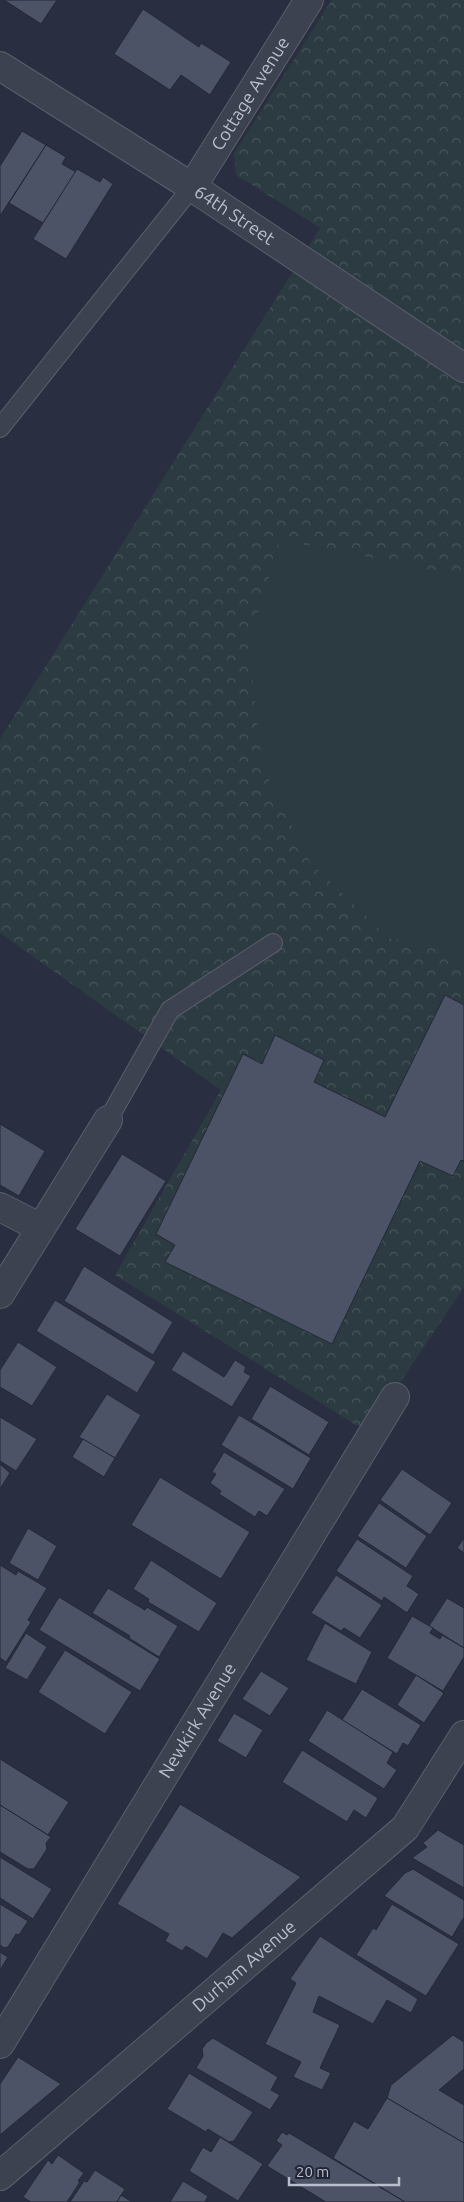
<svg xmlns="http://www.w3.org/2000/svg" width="464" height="2202" font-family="Ubuntu,sans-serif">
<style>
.forest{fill:url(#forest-crowns)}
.pitch{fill:#2b3b41}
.building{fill:#4d5367;stroke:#242837}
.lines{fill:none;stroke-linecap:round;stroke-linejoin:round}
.lane-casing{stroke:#5b5f6d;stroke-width:20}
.street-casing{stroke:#5b5f6d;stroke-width:30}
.lane{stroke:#3d4250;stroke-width:18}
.street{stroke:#3d4250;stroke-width:28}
.labels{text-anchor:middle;stroke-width:5;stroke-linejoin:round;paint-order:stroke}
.street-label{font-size:18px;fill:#babdca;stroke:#212636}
</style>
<defs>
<pattern id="forest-crowns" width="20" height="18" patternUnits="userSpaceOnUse" patternTransform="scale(1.25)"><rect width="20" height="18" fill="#2b3b41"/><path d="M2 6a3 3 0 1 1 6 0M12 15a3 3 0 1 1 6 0" fill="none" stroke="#48555b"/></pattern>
</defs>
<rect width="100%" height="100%" fill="#292f40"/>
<path class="forest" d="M332,0h132v1287l-97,145 -252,-157 106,-185 -221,-157v-194l320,-511 -84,-53 -2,-22z"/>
<path class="pitch" d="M280,540l184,36v380l-75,-18 -79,-76 -48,-97 -13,-120z"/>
<g class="building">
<path d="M4,0h53l-16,24z"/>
<path d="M143,9l56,38 2,-4 30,19 -21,33 -29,-20 -11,15 -56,-36z"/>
<path d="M22,131l24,14 -46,71v-50z"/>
<path d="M46,145l20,12 -4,7 14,8 -33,51 -34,-20z"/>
<path d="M77,169l23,13 3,-5 10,7 -47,75 -33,-20z"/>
<path d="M445,995l19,10v156l-3,-1 -8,16 -33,-15 -88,183 -167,-82 10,-17 -19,-11 87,-180 19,10 13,-29 49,25 -10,22 71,35z"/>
<path d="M0,1124l45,27 -26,45 -19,-11z"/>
<path d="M122,1154l44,27 -46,75 -45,-27z"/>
<path d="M84,1266l89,56 -20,33 -89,-54z"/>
<path d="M55,1300l101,62 -19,31 -101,-62z"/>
<path d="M18,1342l39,25 -25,39 -32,-19v-17z"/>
<path d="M183,1351l41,26 11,-17 11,7 -2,5 7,4 -19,31 -61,-37z"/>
<path d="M270,1386l59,36 -20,33 -58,-36z"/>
<path d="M107,1394l34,21 -26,43 -36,-21z"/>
<path d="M239,1415l72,43 -18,31 -72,-44z"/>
<path d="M0,1417l37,22 -21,32 -16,-10z"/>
<path d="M83,1439l32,19 -11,19 -32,-20z"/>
<path d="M224,1452l61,37 -18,27 -8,-5 -4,6 -36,-23 2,-3 -11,-8 6,-9 -4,-2z"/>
<path d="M0,1464l10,9 -10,16z"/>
<path d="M402,1469l50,34 -22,32 -50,-35z"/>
<path d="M160,1477l90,55 -29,47 -90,-54z"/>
<path d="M379,1503l48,33 -21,32 -49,-32z"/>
<path d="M28,1528l29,18 -19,34 -29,-17z"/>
<path d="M464,1538v15l-7,-5z"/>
<path d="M357,1539l56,37 -6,10 12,8 -12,19 -23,-16 -2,4 -46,-30z"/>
<path d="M151,1560l66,43 -18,29 -51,-30 1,-3 -16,-10z"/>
<path d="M0,1565l16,10 2,-4 29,17 -19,32 3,2 -25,40 -6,-4z"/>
<path d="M336,1575l46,30 -22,33 -16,-10 -3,3 -30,-18z"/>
<path d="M108,1588l37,22 2,-3 31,19 -19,31 -30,-19 1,-2 -38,-23z"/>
<path d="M59,1597l101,62 -20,32 -101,-61z"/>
<path d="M447,1598l17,10v40l-35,-22z"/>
<path d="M412,1616l21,12 -3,5 10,6 2,-4 22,13v9l-21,34 -56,-33z"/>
<path d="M325,1623l47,29 -16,32 -50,-24z"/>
<path d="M26,1633l21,14 -20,33 -22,-12z"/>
<path d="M65,1650l67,42 -27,42 -67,-42z"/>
<path d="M261,1671l28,17 -19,28 -28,-17z"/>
<path d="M416,1675l28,18 -20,30 -27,-18z"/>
<path d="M362,1689l59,36 -13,21 -5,-3 -6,11 -55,-34z"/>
<path d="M327,1710l66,42 -6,11 10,7 -13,19 -76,-48z"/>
<path d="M234,1713l29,17 -17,28 -29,-17z"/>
<path d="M302,1750l76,48 -12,20 -12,-8 -7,12 -65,-40z"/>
<path d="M0,1759l69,43 -21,33 -48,-30z"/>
<path d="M180,1804l121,73 -69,61 -9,-5 -16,26 -21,-13 -4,5 -17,-10 4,-7 -52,-30z"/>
<path d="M0,1805l51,32 -5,6 1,6 -13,20h-6l-28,-17z"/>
<path d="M438,1830l26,15v43l-52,-30 15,-11 -4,-4z"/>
<path d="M0,1857l52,32 -19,30 -33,-21z"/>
<path d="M413,1869l51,31v17l-12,20 -68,-41 21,-23z"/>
<path d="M0,1904l28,17 -9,14 -3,-1 -8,13 -4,1 -4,-3z"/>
<path d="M392,1904l67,40 -33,52 -70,-41 17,-27 3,2z"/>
<path d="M320,1936l98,63 -7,14 -24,-13 -14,24 -54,-28 -6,16 27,13 -20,43 11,5 -9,17 -29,-13 8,-15 -36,-18 31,-61 -6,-4z"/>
<path d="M0,1952l8,5 -8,13z"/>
<path d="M453,2035l11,7v27l-25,21 25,15v38l-77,-45 4,-13z"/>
<path d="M213,2038l65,39 -7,13 9,5 -10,15 -74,-42 7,-12 -1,-7 4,-6z"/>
<path d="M18,2057l43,27 -61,51v-51z"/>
<path d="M189,2073l64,39 -19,29 -5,1 -21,-13 -2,3 -39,-23z"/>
<path d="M387,2098l77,45v59h-59l-72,-44 21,-37 14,8z"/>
<path d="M282,2132l5,3 2,-2 116,69h-79l-59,-36 15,-21 -6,-4z"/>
<path d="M220,2137l43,27 -25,37 -49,-30 14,-24 8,5z"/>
<path d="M58,2155l26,18 -6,8 2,1 -13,20h-36l-8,-5 25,-37 4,4z"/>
<path d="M95,2170l30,19 -8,13h-47l14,-21 3,1z"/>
<path d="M183,2181l25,15 -3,6h-35z"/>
<path d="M121,2195l11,7h-15z"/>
</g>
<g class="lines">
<g class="lane-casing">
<g id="lane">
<path d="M0,428l192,-241"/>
<path d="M108,1120l62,-110 103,-67"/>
</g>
</g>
<g class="street-casing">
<g id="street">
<path id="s1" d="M0,66l192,121 272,181"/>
<path id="s2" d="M192,187l117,-187"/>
<path d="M0,1207l41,21"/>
<path d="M0,1294l108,-174"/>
<path id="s3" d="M0,2044l395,-647"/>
<path id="s4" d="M0,2176l405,-348 59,-93"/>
</g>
</g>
<use href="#lane" class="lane"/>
<use href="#street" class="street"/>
</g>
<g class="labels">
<g class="street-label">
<text dy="6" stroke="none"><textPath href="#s2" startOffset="110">Cottage Avenue</textPath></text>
<text dy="6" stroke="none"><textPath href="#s1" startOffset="278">64th Street</textPath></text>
<text dy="6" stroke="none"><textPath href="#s3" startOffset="379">Newkirk Avenue</textPath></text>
<text dy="6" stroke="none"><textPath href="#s4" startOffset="322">Durham Avenue</textPath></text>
</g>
</g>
<path d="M289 2177v8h110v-8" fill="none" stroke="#babdca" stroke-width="2.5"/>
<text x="296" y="2177" font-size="15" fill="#babdca" stroke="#212636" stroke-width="4" paint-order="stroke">20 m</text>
</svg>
